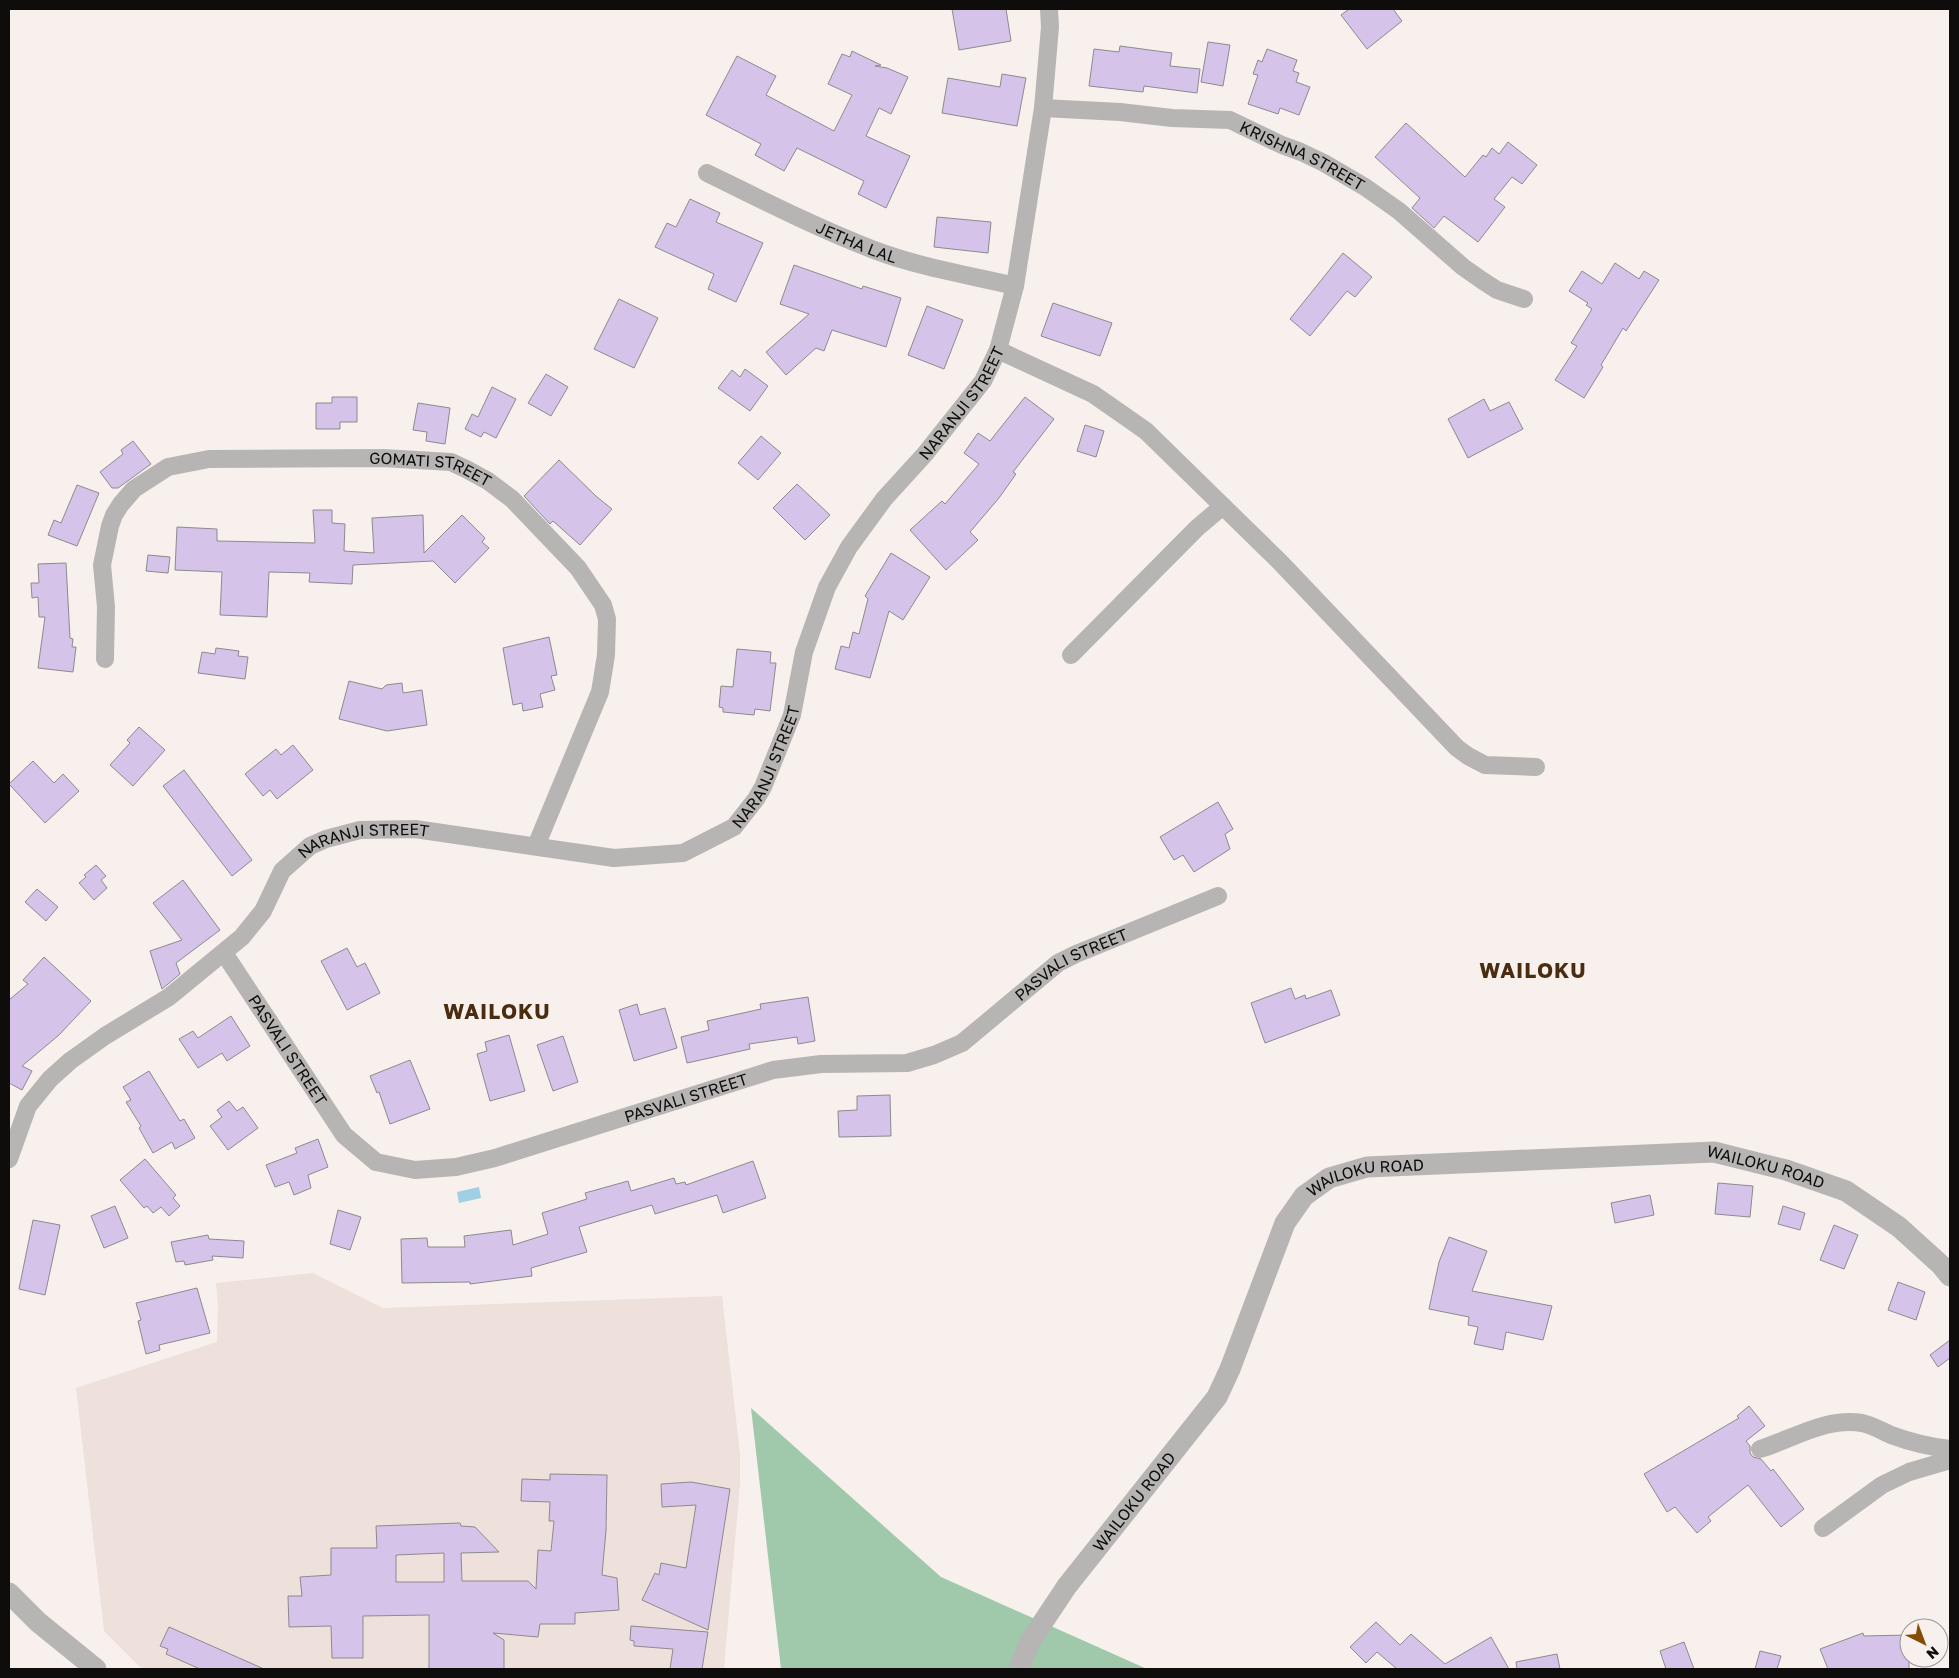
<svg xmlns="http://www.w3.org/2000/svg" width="1959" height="1678" font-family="'Golos Text',sans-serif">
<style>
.built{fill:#eee0da}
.forest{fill:#a0c8ab}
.water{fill:#9fcfe4}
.building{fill:#d6c3ea;stroke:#8c8a8f;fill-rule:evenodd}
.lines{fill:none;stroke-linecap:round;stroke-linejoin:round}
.minor{stroke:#b7b4b4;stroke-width:18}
.tertiary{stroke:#b7b4b4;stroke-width:21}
.labels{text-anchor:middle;stroke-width:4;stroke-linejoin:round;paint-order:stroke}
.street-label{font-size:16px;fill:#0f0d0c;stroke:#f7f0ed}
.district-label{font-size:21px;font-weight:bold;letter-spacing:1px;fill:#4a2c10;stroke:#f7f0ed}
</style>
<rect width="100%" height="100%" fill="#f7f0ed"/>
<path class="built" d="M313,1273l70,35 339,-12 18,158v29l-16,186h-582l-38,-38 -28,-243 141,-46 1,-37 -2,-22z"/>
<path class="forest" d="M751,1408l190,169 206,92h-366z"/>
<path class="water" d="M479,1187l2,11 -22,5 -2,-11z"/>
<g class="building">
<path d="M952,9h54l5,32 -52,9z"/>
<path d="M1349,9h44l9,12 -35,28 -26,-34z"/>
<path d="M1208,42l22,3 -7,41 -22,-4z"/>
<path d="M1120,46l52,7 -2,13 30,3 -3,24 -53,-7 -1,6 -54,-6 5,-37 25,3z"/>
<path d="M1267,49l30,11 -4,11 6,2 -3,9 14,5 -11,28 -19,-7 -2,6 -30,-10 10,-29 -5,-1 5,-14 4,2z"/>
<path d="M852,51l29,14 -6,1 12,2 21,9 -17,37 -12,-6 -13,28 44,20 -24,52 -28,-14 6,-13 -67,-33 -13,23 -29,-16 6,-11 -55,-29 31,-59 39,20 -10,19 68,36 18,-36 -24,-11 14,-30 8,3z"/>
<path d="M1002,74l24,4 -9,48 -75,-13 6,-35 52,9z"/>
<path d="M1406,123l59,54 18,-22 3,2 6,-9 7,6 9,-12 29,23 -15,19 -10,-7 -18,22 11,8 -27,35 -34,-26 -10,12 -22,-20 8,-10 -45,-41z"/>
<path d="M690,199l30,14 -4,9 47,21 -27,59 -28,-13 6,-15 -59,-27 12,-24 9,4z"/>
<path d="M937,217l54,5 -3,31 -54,-6z"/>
<path d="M1343,253l29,24 -17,20 -8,-6 -37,45 -20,-17z"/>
<path d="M1615,263l24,16 5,-8 15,9 -33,51 -3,-3 -22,37 2,2 -19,31 -29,-18 22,-34 -6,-3 21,-34 -6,-4 2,-2 -19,-12 13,-20 20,13z"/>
<path d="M794,265l68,24 1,-3 38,12 -15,49 -54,-17 -8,21 -8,-3 -30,27 -20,-23 43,-38 -29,-10z"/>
<path d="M619,299l39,19 -24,50 -40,-19z"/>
<path d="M1053,303l59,20 -12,33 -59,-20z"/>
<path d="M927,306l36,14 -19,49 -36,-14z"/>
<path d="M745,369l23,17 -18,25 -32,-23 14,-18 8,7z"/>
<path d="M546,374l22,13 -17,29 -23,-13z"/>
<path d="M492,387l24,12 -20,39 -12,-6 -3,5 -16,-8 7,-15 6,3z"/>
<path d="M332,397h25v25h-17v7h-24v-26h16z"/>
<path d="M1025,397l29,22 -41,53 3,2 -17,24 -29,34 8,8 -32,30 -36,-40 32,-29 3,3 34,-40 -15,-11 14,-20 12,8z"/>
<path d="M1484,399l6,12 19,-9 14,27 -55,29 -20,-39z"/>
<path d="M418,403l32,5 -5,36 -19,-3 1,-9 -14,-2z"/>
<path d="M1085,425l19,6 -8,26 -19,-6z"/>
<path d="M761,436l20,17 -23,27 -20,-17z"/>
<path d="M133,441l18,23 -33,24h-6l-12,-16 23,-18 -2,-4z"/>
<path d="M559,460l38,37 15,12 -32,36 -27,-24 -3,3 -26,-28z"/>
<path d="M797,484l33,31 -25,25 -32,-32z"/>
<path d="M77,485l22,8 -22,53 -29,-11 6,-15 7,3z"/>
<path d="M313,510h19v13l13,1 -1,27 30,2 -2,-35 51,-3 1,38 38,-38 23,23 -3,4 7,6 -34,35 -22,-22 -80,4 -1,19 -43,-2 1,-9 -41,-1 -2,45 -47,-2 2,-43 -47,-2 2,-43 40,2v12l98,2z"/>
<path d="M891,553l39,24 -27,43 -14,-9 -19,67 -35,-9 6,-23 8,2 4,-16 6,2 9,-35 -3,-3z"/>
<path d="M148,555l22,2 -2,16 -22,-2z"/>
<path d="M66,563l4,75 3,1 -1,8h4l-3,25 -35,-4 7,-51h-6l-1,-20 -6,1 -1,-15h8l-1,-19z"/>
<path d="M549,637l8,38 -6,1 4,14 -15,4 3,13 -20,4 -1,-8 -9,2 -10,-57z"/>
<path d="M216,648l23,3 -1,5 10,1 -3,22 -47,-6 4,-21 13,2z"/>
<path d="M737,649l34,3 -1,11h6l-6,48 -15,-2 -1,6 -31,-3v-4l-4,-1 2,-21 12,1z"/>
<path d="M349,681l33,8 4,-4 16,-2 1,10 19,-3 5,35 -40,6 -48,-12z"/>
<path d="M139,727l26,23 -32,36 -23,-21 20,-22 -3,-3z"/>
<path d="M293,745l20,25 -36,29 -7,-9 -7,6 -18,-22 31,-25 5,6z"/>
<path d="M33,761l21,22 9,-9 16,17 -34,32 -36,-39z"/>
<path d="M184,770l68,90 -20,16 -69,-90z"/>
<path d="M1218,802l15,27 -8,5 5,15 -36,23 -11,-17 -9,5 -14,-23z"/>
<path d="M96,865l10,11 -5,4 6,8 -13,12 -15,-17 7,-6 -2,-2z"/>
<path d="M183,880l37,50 -44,33 4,11 -18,15 -12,-38 32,-11 -29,-37z"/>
<path d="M37,889l21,18 -12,14 -21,-19z"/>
<path d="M347,948l10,19 8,-4 15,30 -33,17 -26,-49z"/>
<path d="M44,957l47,44 -32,34 -37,31 10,5 -10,19 -13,-7v-83l19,-16 -5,-4z"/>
<path d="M1291,988l4,11 10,-4 1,4 25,-9 9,25 -75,28 -14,-40z"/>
<path d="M808,997l7,44 -17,3 -1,-7 -48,7 1,5 -63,14 -6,-26 28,-7 -2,-9 54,-12 -1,-5z"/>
<path d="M637,1004l3,11 25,-7 12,40 -43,13 -15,-51z"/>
<path d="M231,1016l19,30 -23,15 -5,-8 -24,15 -19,-29 14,-8 5,7z"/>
<path d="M509,1035l16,56 -35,10 -13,-47 10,-3 -2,-9z"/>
<path d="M563,1036l15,46 -25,9 -16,-46z"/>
<path d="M410,1060l20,49 -40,15 -11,-32 -2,1 -7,-17z"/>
<path d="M149,1071l31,50 4,-2 11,19 -20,11 -3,-7 -19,11 -14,-25 2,-2 -15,-24 5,-2 -8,-13z"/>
<path d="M890,1095l1,41 -52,1 -1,-26 19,-1v-14z"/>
<path d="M229,1101l8,10 6,-4 15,21 -30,22 -18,-24 12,-9 -5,-7z"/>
<path d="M318,1139l10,28 -20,8 3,13 -17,7 -5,-13 -14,5 -9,-22 31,-12 -2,-5z"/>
<path d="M145,1159l31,36 -3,3 7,8 -11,10 -8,-9 -8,6 -6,-7 -3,2 -24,-28z"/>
<path d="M753,1161l13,37 -43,15 -6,-18 -62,19 -3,-9 -73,22 8,25 -56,16 1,8 -62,8v-2l-68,1 -1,-44 26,-1 1,9h37l-1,-11 47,-6 2,15 35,-11 -6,-21 45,-14 -2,-6 43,-12 3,10 43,-13 2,6 9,-2 1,3z"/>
<path d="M1718,1183l35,3 -3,31 -35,-3z"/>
<path d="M1650,1195l4,20 -39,8 -4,-20z"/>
<path d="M115,1206l13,32 -24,10 -13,-32z"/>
<path d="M1783,1206l22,7 -5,17 -22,-6z"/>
<path d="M338,1210l23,7 -11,33 -20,-6z"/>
<path d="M33,1220l27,5 -15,70 -26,-6z"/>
<path d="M1834,1225l24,10 -14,34 -24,-9z"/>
<path d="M208,1235l1,4 35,2 -1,17 -31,-2 1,4 -28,5 -1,-4 -8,1 -5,-20z"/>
<path d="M1449,1237l38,14 -15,40 80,15 -9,34 -37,-8 -3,18 -29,-6 4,-17 -10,-2 1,-8 -40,-8 10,-47z"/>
<path d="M1898,1282l27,10 -9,28 -28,-10z"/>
<path d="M197,1288l13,45 -51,12 1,5 -14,4 -8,-33 3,-1 -5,-17z"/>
<path d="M1950,1340v18l-12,9 -8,-12z"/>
<path d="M1749,1406l16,20 -19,15 4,5v7l3,4 8,2 10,12 2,-2 31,40 -23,18 -33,-42 -40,32 3,4 -14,12 -22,-26 -8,5 -23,-38 95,-56 -2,-2z"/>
<path d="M550,1474l57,1 -1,55 -4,45 15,3 2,32 -44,3v11h-35l-2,13 -45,-4 11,7v29h-75v-54l-66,1v42h-31l-1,-32 -42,1 -1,-31h14l-2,-19 31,-2v-27h46l-1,-22 84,-3 1,3 14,1 24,25 -38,1 1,28h66l8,8 2,-39 13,1 3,-30h-5l1,-19 -29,-1 1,-22 28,1zM444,1553v29h-48v-27z"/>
<path d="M691,1482l39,7 -22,141 -66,-30 13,-27 4,2 2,-12 25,5 10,-63 -34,2 -1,-23z"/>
<path d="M1376,1622l24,23 11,-11 34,30 46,-27 18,32h-112l-20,-17 -11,11 -16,-16z"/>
<path d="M631,1626l77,6 -6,37h-32l3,-20 -39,-3v-5l-4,-1z"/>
<path d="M169,1627l95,42h-64l-34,-15 2,-5 -8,-3z"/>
<path d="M1863,1633l1,3 45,-1v34h-81l-8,-20z"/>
<path d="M1684,1642l10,27h-28l-6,-18z"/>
<path d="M1760,1651l21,5 -4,13h-22z"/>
<path d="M1557,1654l3,15h-43l-1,-7z"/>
</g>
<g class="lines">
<g class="minor">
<path id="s1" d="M1043,108l77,4 52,6 58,2 52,25 19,7 23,11 41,24 34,24 64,56 20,14 14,9 27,9"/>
<path id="s2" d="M707,173c55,27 110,55 167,77 45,17 94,25 141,36"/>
<path d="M998,350l95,44 53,37 134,131 177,186 11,8 17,9 51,2"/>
<path d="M1071,655l126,-127 26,-22"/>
<path id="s3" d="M105,659l1,-52 -4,-42 8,-39 4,-11 7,-11 13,-15 34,-22 41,-8 174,-1 68,4 15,7 22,12 24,18 66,69 25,37 4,14 -1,36 -6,37 -64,154"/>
<path id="s4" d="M224,953l120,182 32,27 39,8 41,-3 39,-9 278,-88 48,-6 86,-1 27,-8 28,-12 96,-80 18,-9 142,-58"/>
<path id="s5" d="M9,1159l19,-53 22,-27 20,-18 35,-25 64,-39 73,-60 21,-26 19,-40 28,-25 16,-7 34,-9 55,-1 199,29 69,-5 51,-26 22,-28 7,-12 29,-72 12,-63 23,-65 22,-40 35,-48 41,-45 58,-73 15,-31 17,-64 28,-178 7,-81 -1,-18"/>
<path d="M1760,1449c33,-10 66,-32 102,-26 10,2 20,8 29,12 19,7 39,12 59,14"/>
<path d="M1823,1528l59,-43 27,-13 41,-12"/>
</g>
<g class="tertiary">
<path d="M9,1593l29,29 58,47"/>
<path id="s6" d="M1019,1669l10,-26 38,-57 150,-189 13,-28 55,-146 19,-27 25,-18 38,-11 347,-15 72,18 60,21 53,36 42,38 9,11"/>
</g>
</g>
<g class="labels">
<g class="street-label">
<text dy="6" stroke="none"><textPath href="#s1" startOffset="268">KRISHNA STREET</textPath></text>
<text dy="6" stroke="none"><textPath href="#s2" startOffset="165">JETHA LAL</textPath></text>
<text dy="6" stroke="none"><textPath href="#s5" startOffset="1370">NARANJI STREET</textPath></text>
<text dy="6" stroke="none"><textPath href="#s3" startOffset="484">GOMATI STREET</textPath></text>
<text dy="6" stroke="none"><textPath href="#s5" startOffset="950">NARANJI STREET</textPath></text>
<text dy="6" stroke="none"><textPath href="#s5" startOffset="500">NARANJI STREET</textPath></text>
<text dy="6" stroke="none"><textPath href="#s4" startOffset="1001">PASVALI STREET</textPath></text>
<text dy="6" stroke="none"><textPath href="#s4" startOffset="116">PASVALI STREET</textPath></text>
<text dy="6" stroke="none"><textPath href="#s4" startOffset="581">PASVALI STREET</textPath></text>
<text dy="6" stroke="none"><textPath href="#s6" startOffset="1029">WAILOKU ROAD</textPath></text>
<text dy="6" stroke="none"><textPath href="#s6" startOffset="624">WAILOKU ROAD</textPath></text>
<text dy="6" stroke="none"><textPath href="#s6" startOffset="204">WAILOKU ROAD</textPath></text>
</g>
<g class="district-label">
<text x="1533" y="978">WAILOKU</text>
<text x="497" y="1019">WAILOKU</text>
</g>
</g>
<rect width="1959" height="1678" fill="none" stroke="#0f0d0c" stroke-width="20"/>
<g transform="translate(1924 1643) rotate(138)"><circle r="24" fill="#f7f0ed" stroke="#9a9593"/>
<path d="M0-4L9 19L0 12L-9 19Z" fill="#874b08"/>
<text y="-8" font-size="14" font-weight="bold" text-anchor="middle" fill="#0f0d0c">N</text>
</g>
</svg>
